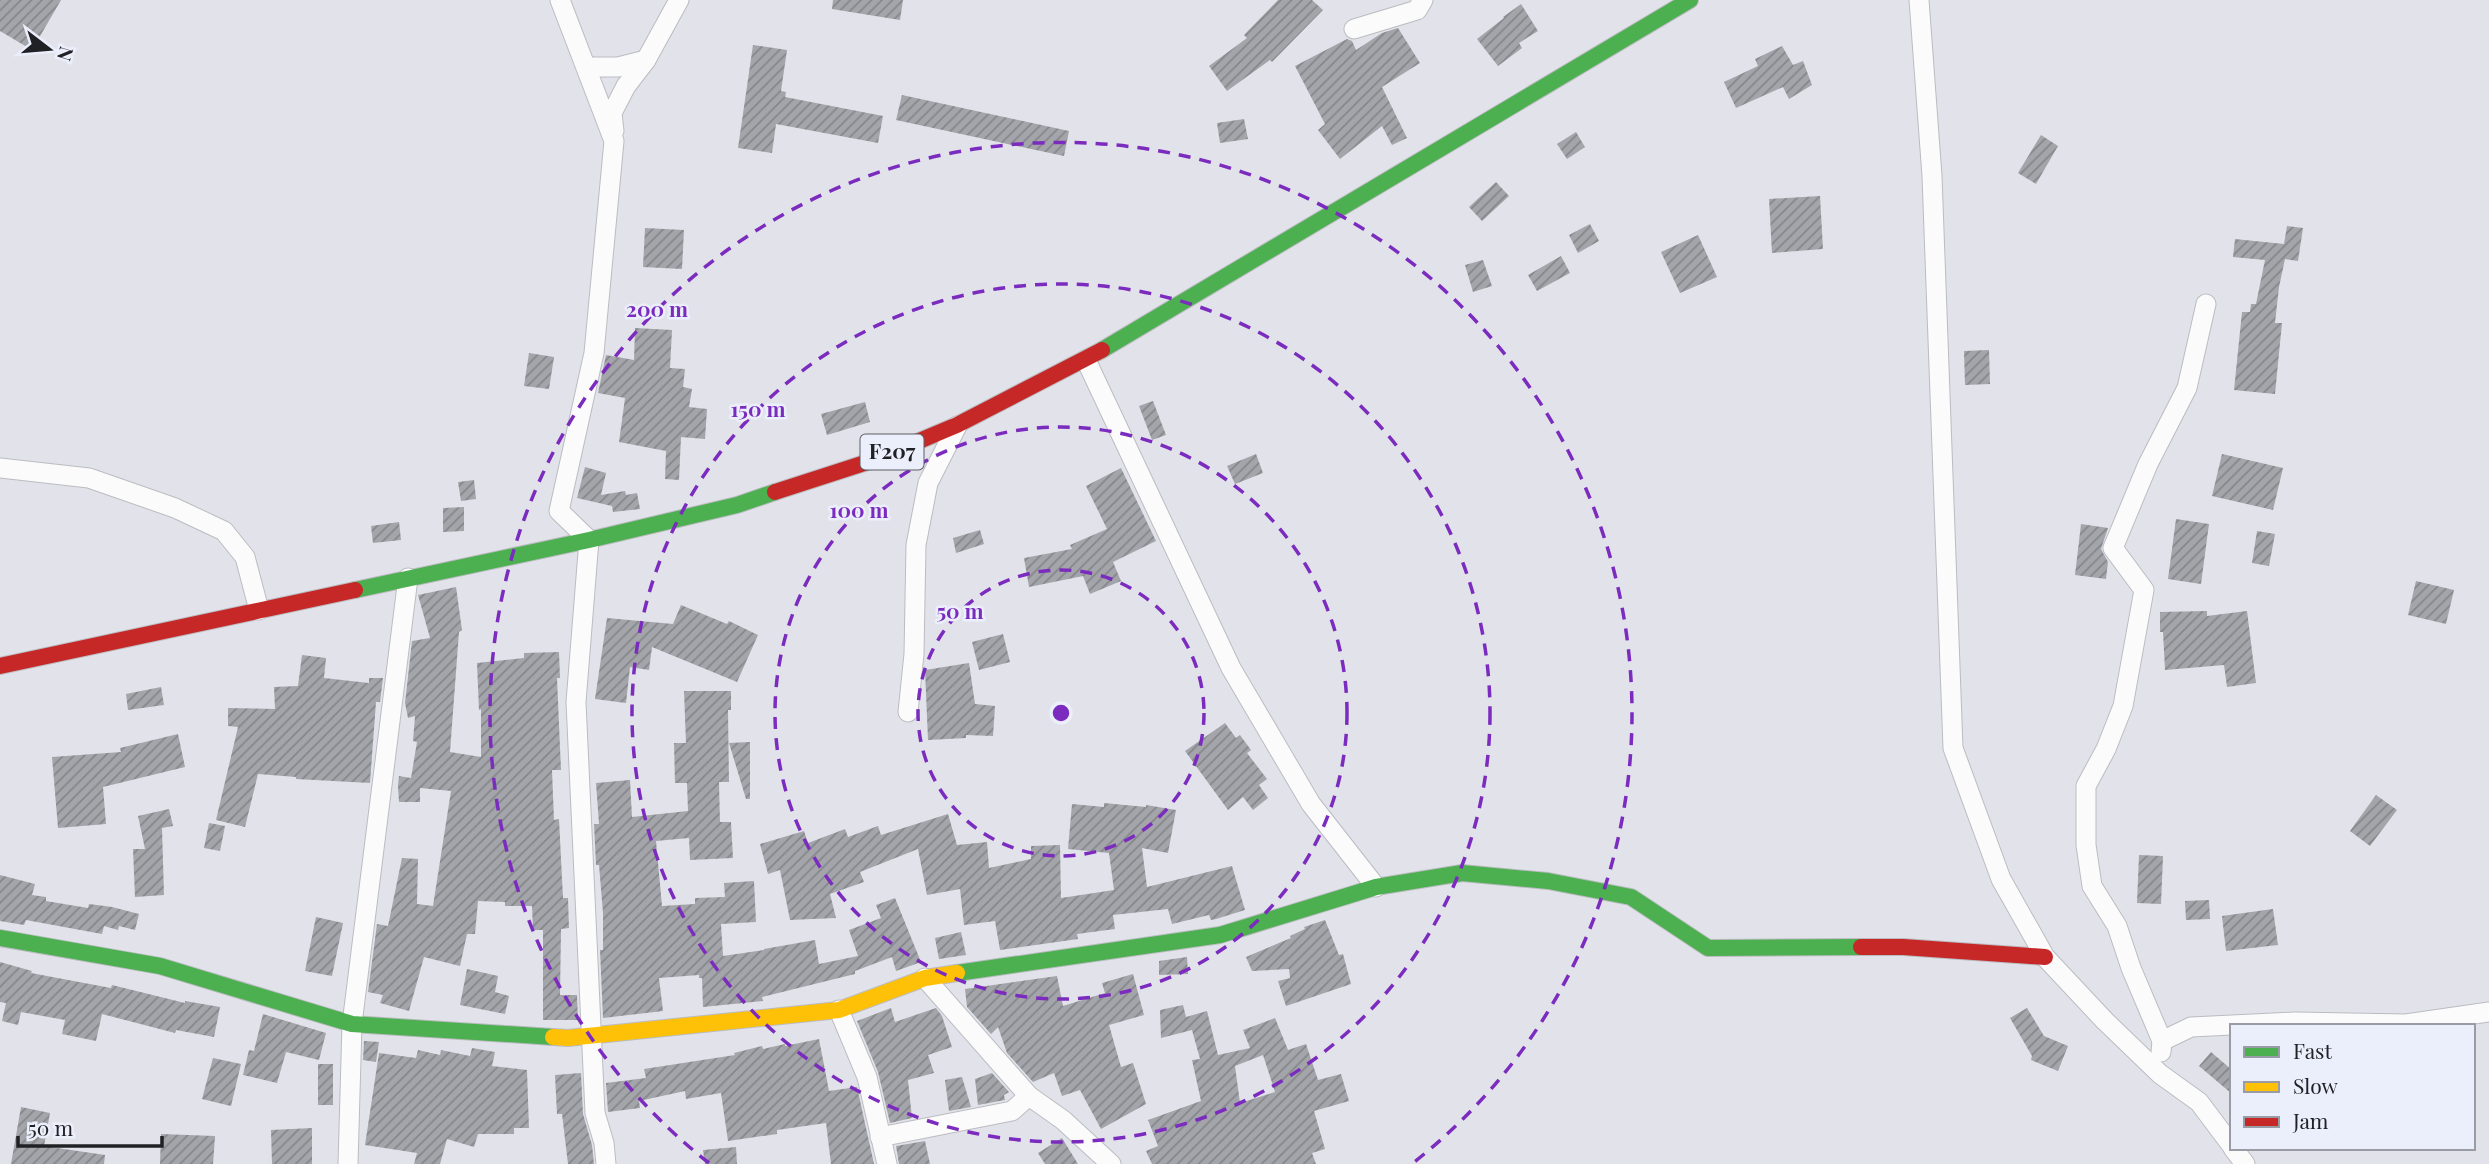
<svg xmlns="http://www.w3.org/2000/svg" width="2489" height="1164" font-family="'Playfair Display',serif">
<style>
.building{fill:url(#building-hatch);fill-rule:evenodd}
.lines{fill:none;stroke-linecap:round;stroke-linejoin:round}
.street-casing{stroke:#bbbcc1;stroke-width:21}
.fast-casing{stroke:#bbbcc1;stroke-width:18}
.slow-casing{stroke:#bbbcc1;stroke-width:18}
.jam-casing{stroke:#bbbcc1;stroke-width:18}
.street{stroke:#fbfbfc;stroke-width:19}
.fast{stroke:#4caf50;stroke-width:16}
.slow{stroke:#ffc107;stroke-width:16}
.jam{stroke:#c62828;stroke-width:16}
.ring{fill:none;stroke:#7b2cbf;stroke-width:3.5;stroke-dasharray:12 9}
.labels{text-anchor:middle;stroke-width:5;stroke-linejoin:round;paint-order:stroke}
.shield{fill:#ebeefb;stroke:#5d5e65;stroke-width:2}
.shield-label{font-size:21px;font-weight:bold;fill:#202125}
.centre{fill:#7b2cbf;stroke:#ebeefb;stroke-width:3.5}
.ring-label{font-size:21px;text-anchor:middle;font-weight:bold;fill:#7b2cbf;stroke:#ebeefb;stroke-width:5;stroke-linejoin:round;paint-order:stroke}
</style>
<defs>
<pattern id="building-hatch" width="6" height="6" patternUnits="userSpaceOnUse" patternTransform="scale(1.75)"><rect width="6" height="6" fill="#a4a5aa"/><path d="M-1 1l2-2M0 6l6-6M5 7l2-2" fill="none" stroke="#85868a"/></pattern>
</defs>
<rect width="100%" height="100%" fill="#e2e3ea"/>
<g class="building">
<path d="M0,0h61l-29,50 -32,-19z"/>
<path d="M833,0h70l-3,20 -68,-11z"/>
<path d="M1278,0h34l11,10 -51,52 -2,-2 -43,31 -18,-25 38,-28 -3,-3z"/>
<path d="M1521,4l17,27 -19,12 3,5 -24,18 -21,-27 27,-21 -1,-1z"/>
<path d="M1398,28l22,35 -38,24 25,51 -15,7 -10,-19 -42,33 -22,-29 7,-6 -30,-58 52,-27 5,2 4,9 26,-17z"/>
<path d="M753,45l34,5 -6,41 5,1 -1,5 98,19 -5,27 -102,-19 -4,29 -34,-5z"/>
<path d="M1782,46l11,19 10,-4 9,24 -23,14 -6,-12 -47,21 -12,-26 34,-16 -3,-7z"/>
<path d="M902,95l167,36 -5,25 -168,-36z"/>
<path d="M1244,119l4,20 -28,4 -3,-20z"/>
<path d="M1576,132l9,15 -18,12 -10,-15z"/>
<path d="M2041,135l17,11 -22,38 -18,-11z"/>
<path d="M1496,182l13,14 -27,25 -13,-14z"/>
<path d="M1820,196l3,53 -51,4 -3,-54z"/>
<path d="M1590,224l9,17 -21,12 -9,-18z"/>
<path d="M2287,226l16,2 -5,33 -13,-2 -6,28 -4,36h7l-7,71 -41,-4 8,-78h8l1,-8h5l9,-44 -32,-3 2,-18 49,5z"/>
<path d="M645,228l39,2 -2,39 -39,-2z"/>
<path d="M1698,235l19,42 -37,16 -19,-41z"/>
<path d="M1561,256l9,17 -33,18 -9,-16z"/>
<path d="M1483,260l9,26 -19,6 -8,-27z"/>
<path d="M635,328l37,2 -2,38 15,1 -2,18 9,2 -3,18 18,2 -2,30 -24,-2 -2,43 -14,-1 1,-28 -47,-9 6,-44 -27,-5 8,-38 28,5z"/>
<path d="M1989,350l1,34 -25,1 -1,-34z"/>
<path d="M529,353l25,4 -5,32 -25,-3z"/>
<path d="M1153,401l13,34 -14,5 -13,-34z"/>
<path d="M865,402l5,20 -43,13 -6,-21z"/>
<path d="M1256,454l7,19 -28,11 -8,-18z"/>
<path d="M2222,454l61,14 -10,42 -61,-14z"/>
<path d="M585,467l21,6 -5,22 24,-4 1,4 11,-2 3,16 -27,3 -1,-6 -35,-8z"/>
<path d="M1121,468l35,73 -43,21 8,19 -31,13 -7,-18 -54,11 -5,-29 48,-9 -2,-4 37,-16 -21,-43z"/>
<path d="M474,480l2,19 -15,2 -3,-19z"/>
<path d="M464,507v24l-21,1v-24z"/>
<path d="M2176,519l33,5 -8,60 -33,-5z"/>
<path d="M399,522l2,18 -28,3 -2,-17z"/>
<path d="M2081,524l27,4 -7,21 7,13 -2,17 -31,-4z"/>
<path d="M980,530l4,14 -28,9 -3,-15z"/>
<path d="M2257,531l18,3 -6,32 -17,-3z"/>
<path d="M2416,581l38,9 -8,34 -38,-9z"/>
<path d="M456,587l6,43 -3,2 -9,120 31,5v-48l-2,1 -2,-47 47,-5v-5l35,-1 1,26h-3l4,92h-9l2,50 5,-1 4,79h5l1,30 -8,1 -1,66h17l1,25h-35v-90h-10l-1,-24h-27v-4l-27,-1 -3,33h-8l-7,32 -36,-9 -15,54 -29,-8 3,-8 -15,-3 9,-68 11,2 14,-68 16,1 -1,45 16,2 18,-115 -31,-3v14h-21l-1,-16 1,-10 12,2 6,-36 -4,-1 2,-25 -7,2 -3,-15 7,-62 18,-3 -12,-43z"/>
<path d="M681,605l46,19 2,-3 29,14 -21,47 -85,-35 -3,23 -19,-3 -4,36 -31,-4 12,-81 66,6z"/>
<path d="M2207,611v5l40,-5 9,72 -29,4 -3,-22 -59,5 -2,-38h-3v-20z"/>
<path d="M1003,634l7,28 -31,8 -7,-28z"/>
<path d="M302,655l24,3 -2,20 45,5v-5h14l-3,24h-4l-6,81 -74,-4v-2l-38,-3 -13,53 -29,-7 22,-93 -10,-1v-18l47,1 -1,-22 24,-1z"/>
<path d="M969,663l6,41 20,2 -2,30 -27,-1v3l-38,2 -3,-70z"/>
<path d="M161,687l3,18 -36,5 -2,-16z"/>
<path d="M684,691h47v19h-3l1,72h-10l1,40h11l2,36 -43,2 -1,-22 -33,3 6,65 33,-2v-6l30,-1 -1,-14 30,-2 2,41 -35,2 2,32 41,-6v-1l51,-9 4,24 39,-8 -9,-26 32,-12 -5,-13 19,-7 26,64 -25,9 -4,-14 -37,14v3l-93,23 1,4 -60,6 -1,-29h-3v-3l-40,3 4,33 -60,7 -3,-68h3v-37l-4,-48h-3l-2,-41h5l-3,-41 34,-3 2,37 56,-6 -1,-28h-12l-1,-40h12z"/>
<path d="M1225,723l11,15 4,-3 11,15 -4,3 20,26 -8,6 9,13 -15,12 -10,-13 -15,13 -43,-59z"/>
<path d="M178,734l7,33 -82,20 3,37 -48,4 -6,-71 69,-5 -1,-4z"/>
<path d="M750,742v57h-4l-17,-56z"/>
<path d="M2376,795l21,15 -27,36 -20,-15z"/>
<path d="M1104,803l42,4v-2l30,5 -8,43 -26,-5 5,39 85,-21 13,44 -29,9 -5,1 -2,-5 -37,9 -4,-15 -55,6 2,14 -38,5 1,5 -78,11 -5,-29 -31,4 -4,-36 -33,6 -9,-46 -58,23 4,10 -34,12 6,24 -46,2 -10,-50 -12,4 -8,-30 44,-13 4,12 37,-14 3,8 30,-11 3,9 67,-21 9,31 30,-3 2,26 42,-9v-13l29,-1 1,53 53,-8 -5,-37 -41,-4 4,-45 32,3z"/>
<path d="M169,809l4,17 -11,2 2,67 -29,2 -2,-48h12l-7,-33z"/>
<path d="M209,823l16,3 -5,25 -16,-3z"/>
<path d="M2139,855l24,1 -2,48 -24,-1z"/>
<path d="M0,875l35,9 -3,11 14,2v4l42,7 1,-4 23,3 27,7 -4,16 -16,-4 -1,4 -14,-4 -2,8 -76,-14 -2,5 -24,-4z"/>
<path d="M2209,900l1,19 -24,1 -1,-19z"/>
<path d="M2273,909l5,36 -52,6 -4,-35z"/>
<path d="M316,917l27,6 -11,53 -27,-5z"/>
<path d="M1325,920l14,35 4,-1 8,30 -65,22 -8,-25 12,-3 -1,-9 -37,2 -6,-14 45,-19 -1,-2 15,-7 -1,-2z"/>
<path d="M961,932l5,23 -27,4 -4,-21z"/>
<path d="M1187,957l1,17 -29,1v-14z"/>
<path d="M0,962l32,9 -1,2 80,15 1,-3 73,18v-2l35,6 -6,30 -38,-7 -1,3 -73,-19 -6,27 -34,-7 3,-14 -44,-8 -3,13 -16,-4 4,-18 -6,-1z"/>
<path d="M467,969l31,7 -3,16 14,4 -4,18 -45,-9z"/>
<path d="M1133,974l11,41 -35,10 12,42 12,-4 13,41 -45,25 -21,-39 -18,6 -8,-23 -21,9 -26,-29 -9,-26 -7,7 -24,-27 -2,-18 92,-13 6,30 42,-13 -3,-10z"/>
<path d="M1183,1005l3,12 21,-6 11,44 32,-7 -7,-18 32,-12 13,32 18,-6 12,36 23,-6 8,27 -35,10 11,38 -13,4 4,11h-164l-6,-13 12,-5 -10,-26 53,-19 -9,-41 8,-1 -8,-29 -31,8 -1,-28zM1263,1055l12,37 -35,11 -5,-37z"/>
<path d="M891,1008l4,14 41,-14 6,8 10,31 -24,8 6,18 -26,7 4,38 -22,5 -12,-51 -21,-51z"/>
<path d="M2027,1008l17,28 24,10 -10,25 -27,-11 1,-4 -22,-38z"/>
<path d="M263,1014l63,19 -7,27 -33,-8 -9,31 -34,-8 6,-25 5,1z"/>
<path d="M819,1039l10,52 28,-4 17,77h-43l-5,-41 -49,7v4l-49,7 -7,-48 -35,6 -1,-8 -46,10 1,7 -32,4 -2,-29 40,-5 -2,-9 91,-14 -1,-2 28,-7 1,3 22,-5v2z"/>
<path d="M364,1041l15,1 -3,20 -13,-2z"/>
<path d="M472,1048l23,4 -3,14 35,4 2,58h-15v6h-36l-4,13 -27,-8 -7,25h-26l3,-11 -52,-8 14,-92 37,5 2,-8 22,5 1,-5 29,6z"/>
<path d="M2211,1052l21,18v24l-33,-28z"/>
<path d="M213,1058l28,6 -10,42 -29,-7z"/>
<rect x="318" y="1064" width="15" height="41"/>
<path d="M581,1073l2,41 9,31 2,19h-26l-6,-50h-5l-2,-39z"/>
<path d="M992,1073l17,19 -5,3 1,5 -27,5 -3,-26z"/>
<path d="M962,1077l9,30 -22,4 -4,-31z"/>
<path d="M21,1107l29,6 -6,33 61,9 -1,9h-93z"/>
<path d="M312,1128v36h-40l-1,-34z"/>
<path d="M161,1134l54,2 -2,28h-53z"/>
<path d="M1062,1138l16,26h-33l-7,-11z"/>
<path d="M925,1141l5,23h-31l-3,-18z"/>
<path d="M736,1147l1,17h-32l-2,-14z"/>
</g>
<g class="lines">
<g class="street-casing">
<g id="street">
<path d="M560,0l54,141 -20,212 -35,158 30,29 -13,162 19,411 9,30 2,21"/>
<path d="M1919,0l13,176 21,572 48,131 44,78 60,64 55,53 39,28 33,44"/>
<path d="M1354,29l63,-19 6,-10"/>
<path d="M586,67h32l28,-7"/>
<path d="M614,131l-2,-18 14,-27 20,-26 33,-60"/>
<path d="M1086,360l145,308 80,136 65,83"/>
<path d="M0,468l89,10 86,30 49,23 21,26 14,53"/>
<path d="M908,712l6,-58 2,-109 12,-62 29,-57"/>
<path d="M925,978l104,118 34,24 48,44"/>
<path d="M839,1010l28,67 20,87"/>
<path d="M2162,1041l-31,-73 -14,-42 -25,-40 -6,-41v-59l20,-37 17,-43 21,-116 -31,-42 35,-84 39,-76 19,-84"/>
<path d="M2161,1052l1,-11 29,-14 104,-5 111,2 83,-12"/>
<path d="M880,1137l132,-26 17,-15"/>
<path d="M2233,1148l12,16"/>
<path d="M348,1164l4,-140 56,-446"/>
</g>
</g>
<g class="fast-casing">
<g id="fast">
<path d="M1102,350l588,-350"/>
<path d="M355,590l234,-50 148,-35 38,-13"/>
<path d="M0,938l160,28 192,58 201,13"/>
<path d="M957,973l263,-38 156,-48 86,-14 86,8 83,16 77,51 153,-1"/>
</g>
</g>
<g class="slow-casing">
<path id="slow" d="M553,1037l15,1 271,-28 86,-32 32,-5"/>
</g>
<g class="jam-casing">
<g id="jam">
<path d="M775,492l99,-32 83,-35 145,-75"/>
<path d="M0,666l355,-76"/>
<path d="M1861,947h42l142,10"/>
</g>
</g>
<use href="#street" class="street"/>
<use href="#fast" class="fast"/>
<use href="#slow" class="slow"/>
<use href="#jam" class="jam"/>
</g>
<g class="ring">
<circle cx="1061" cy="713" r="143"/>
<circle cx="1061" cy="713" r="286"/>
<circle cx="1061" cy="713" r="429"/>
<path d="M709 1163A571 571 0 1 1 1413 1163"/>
</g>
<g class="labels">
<rect class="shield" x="860.5" y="434.5" width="63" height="35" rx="5"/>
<g class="shield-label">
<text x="892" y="459">F207</text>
</g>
</g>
<circle cx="1061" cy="713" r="10" class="centre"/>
<g class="ring-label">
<text x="657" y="317">200 m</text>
<text x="758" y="417">150 m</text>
<text x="859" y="518">100 m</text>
<text x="960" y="619">50 m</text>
</g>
<rect x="2230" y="1024" width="245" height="126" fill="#ebeefb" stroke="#9a9ca5" stroke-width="2"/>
<rect x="2244" y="1047" width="35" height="10" fill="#4caf50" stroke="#9a9ca5" stroke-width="2"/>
<text x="2293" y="1059" font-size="21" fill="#202125">Fast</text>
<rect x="2244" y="1082" width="35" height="10" fill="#ffc107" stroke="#9a9ca5" stroke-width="2"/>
<text x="2293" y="1094" font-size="21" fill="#202125">Slow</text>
<rect x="2244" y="1117" width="35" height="10" fill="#c62828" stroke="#9a9ca5" stroke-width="2"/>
<text x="2293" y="1129" font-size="21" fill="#202125">Jam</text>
<g transform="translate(49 49) rotate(106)" stroke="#ebeefb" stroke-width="5" paint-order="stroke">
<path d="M0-5L12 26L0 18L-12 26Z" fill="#202125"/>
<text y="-10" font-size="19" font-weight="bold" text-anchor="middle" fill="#202125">N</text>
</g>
<path d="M18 1136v10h144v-10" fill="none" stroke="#202125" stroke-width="3.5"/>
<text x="28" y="1136" font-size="21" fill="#202125" stroke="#ebeefb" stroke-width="5" paint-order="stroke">50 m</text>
</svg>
